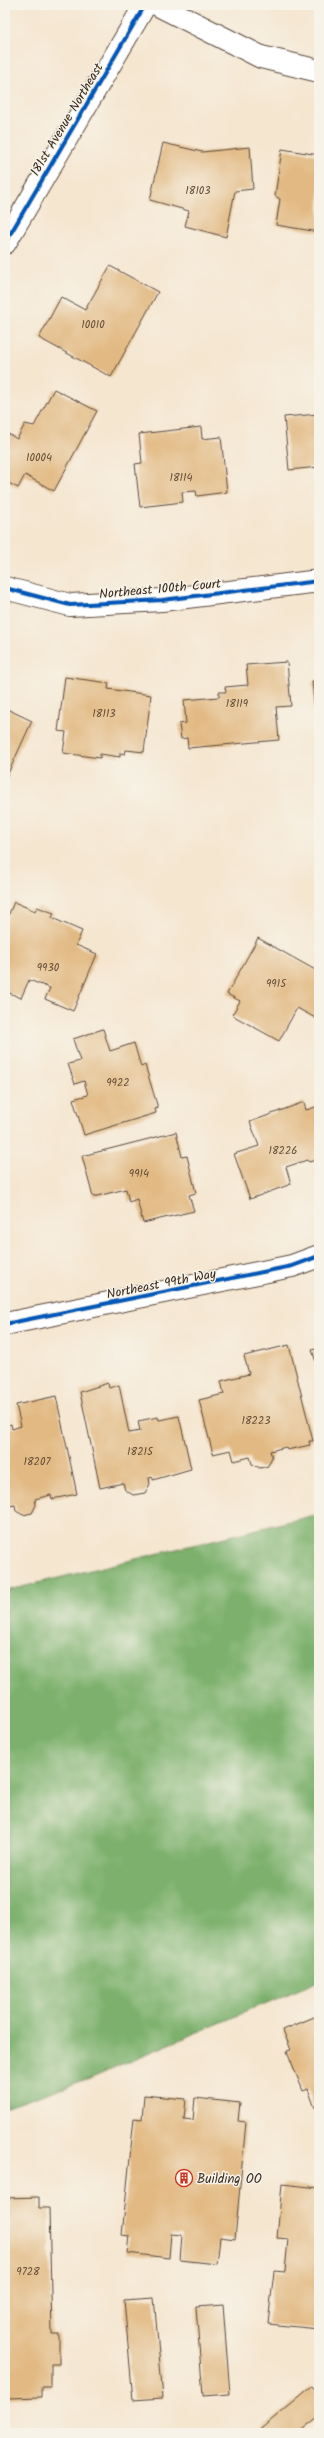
<svg xmlns="http://www.w3.org/2000/svg" width="324" height="2438" font-family="Kalam,sans-serif">
<style>
.forest{fill:#7bb06c;stroke:#5b6d45}
.building{fill:#e2b983}
.lines{fill:none;stroke-linecap:round;stroke-linejoin:round}
.minor-casing{stroke:#574639;stroke-width:24}
.minor{stroke:#fff;stroke-width:22}
.cycleway-casing{stroke:#f7f3e8;stroke-width:6}
.cycleway{stroke:#0057b8;stroke-width:4}
.labels{text-anchor:middle;stroke-width:3;stroke-linejoin:round;paint-order:stroke}
.number-label{font-size:11px;fill:#654e37}
.street-label{font-size:13px;fill:#3b2a1e;stroke:#f7f3e8}
.poi-label{font-size:13px;fill:#3b2a1e;stroke:#f7f3e8;text-anchor:start}
</style>
<rect width="100%" height="100%" fill="#f7f3e8"/>
<filter id="ink" filterUnits="userSpaceOnUse"><feTurbulence type="fractalNoise" baseFrequency=".025" numOctaves="2"/><feDisplacementMap in="SourceGraphic" scale="8" xChannelSelector="R" yChannelSelector="G"/><feConvolveMatrix kernelMatrix="1 2 1 2 8 2 1 2 1" color-interpolation-filters="sRGB"/></filter>
<filter id="wash" filterUnits="userSpaceOnUse"><feTurbulence type="fractalNoise" baseFrequency=".012" numOctaves="4" result="noise"/><feDisplacementMap in="SourceGraphic" scale="16" xChannelSelector="R" yChannelSelector="G"/><feGaussianBlur stdDeviation="0.9" result="paint"/><feColorMatrix in="noise" values="0 0 0 0 0 0 0 0 0 0 0 0 0 0 0 0 0 1.4 0 .05"/><feComposite in="paint" operator="in"/></filter>
<g filter="url(#wash)">
<rect width="100%" height="100%" fill="#f5e6d0"/>
<path class="forest" d="M319,1514v467l-232,98 -82,29v-517z"/>
<g id="blocks">
<g class="building">
<path d="M5,72l4,2 -4,6z"/>
<path d="M163,143l39,9 48,-5 3,42 -18,2 -9,46 -41,-11 4,-15 -39,-11z"/>
<path d="M282,149l37,6v77l-43,-7 4,-26 -5,-3z"/>
<path d="M110,266l48,26 -47,85 -72,-39 22,-41 24,13z"/>
<path d="M54,389l43,22 -43,80 -29,-16 -7,13 -13,-7v-49l12,7 8,-15 9,2z"/>
<path d="M319,414v53l-30,3 -5,-53z"/>
<path d="M201,427l1,12 19,-2 6,55 -30,4 -1,-5 -14,1 1,10 -43,5 -5,-43 7,-1 -3,-29z"/>
<path d="M287,662l4,44 -15,1 3,33 -91,8 -1,-10 -6,1 -2,-15 7,-1 -2,-23 35,-3v-5h7l-1,-5 23,-2 -2,-20z"/>
<path d="M65,677l44,6 -1,6 43,6 -7,57 -18,-2 -1,4 -5,-1v4l-20,-3v4l-37,-5 3,-21 -8,-1z"/>
<path d="M319,680v31l-4,1 -3,-31z"/>
<path d="M5,708l27,13 -27,59z"/>
<path d="M14,902l21,9 2,-4 17,6 -2,5 30,13 -6,14 21,9 -24,57 -28,-12 5,-11 -21,-8 -8,18 -16,-7v-68z"/>
<path d="M258,938l61,34v48l-22,-12 -18,33 -47,-26 8,-14 -13,-7z"/>
<path d="M103,1029l7,22 24,-8 7,24 4,-2 13,43 -3,1 1,4 -72,22 -11,-36 15,-4 -4,-14 -9,3 -7,-20 12,-3 -7,-22z"/>
<path d="M304,1102l2,8 13,-4v53l-10,3 -2,-2 -21,7 5,17 -41,15 -16,-45 25,-8 -9,-24z"/>
<path d="M176,1132l6,25 5,-1 9,37 -7,2 5,16 -51,12 -6,-24 -8,3 -3,-13 -33,8 -11,-41z"/>
<path d="M289,1345l24,96h-4l1,4 -23,5 -1,-3 -16,4 2,6 -4,9 -8,2 -8,-4 -2,-7 -16,4 -3,-11 -18,4 -14,-54 25,-6 -3,-13 28,-7 -5,-18z"/>
<path d="M319,1348v23l-7,-21z"/>
<path d="M108,1383l1,5 10,-3 10,48 11,-2 -2,-10 20,-4 1,3 20,-4 12,53 -38,11v-3l-4,1 1,6 -5,9 -12,2 -8,-5 -2,-7 -23,5 -20,-96z"/>
<path d="M56,1396l21,98 -25,5 -1,-4 -16,4 1,6 -4,8 -9,2 -7,-4 -1,-6 -10,2v-81l6,-2 1,5 9,-3 -5,-21z"/>
<path d="M319,2015v91l-4,2 -7,-19 -5,2 -16,-40 4,-1 -8,-20z"/>
<path d="M144,2095l42,4 -2,20 9,1 2,-22 45,5 -2,18 8,1 -11,117 -15,-2 -3,27 -37,-4 2,-25 -11,-1 -2,24 -42,-5 2,-17 -7,-1 12,-117 8,1z"/>
<path d="M282,2184l37,4v141l-51,-5 6,-53 11,1 3,-33 -11,-1z"/>
<path d="M39,2197v11h10l3,126h7v30h-8v23h-10v10l-33,1v4h-3v-204z"/>
<path d="M154,2298l9,100 -30,2 -9,-100z"/>
<path d="M223,2305l7,89 -27,2 -7,-89z"/>
<path d="M312,2386l7,8v22l-21,17h-42z"/>
<path d="M162,2429v4h-28v-1z"/>
</g>
</g>
</g>
<g filter="url(#ink)">
<use href="#blocks" fill-opacity="0" stroke="#574639" stroke-width="1"/>
<g class="lines">
<g class="minor-casing">
<g id="minor">
<path d="M158,5l103,52 58,14"/>
<path d="M5,243l140,-238"/>
<path d="M5,588l65,17 92,-5 157,-19"/>
<path d="M5,1324l287,-58 27,-10"/>
</g>
</g>
<use href="#minor" class="minor"/>
<g class="cycleway-casing">
<g id="cycleway">
<path d="M5,243l140,-238"/>
<path d="M5,588l65,17 92,-5 157,-19"/>
<path d="M5,1324l287,-58 27,-10"/>
</g>
</g>
<use href="#cycleway" class="cycleway"/>
</g>
</g>
<defs>
<g id="building-ring" transform="scale(0.9)"><circle r="9.5" fill="#f7f3e8" stroke="#c8321e" stroke-width="1.5"/><path d="M-4-6H4V6H1V3H-1V6H-4ZM-2.5-4.3h1.7v1.8h-1.7ZM.8-4.3h1.7v1.8H.8ZM-2.5-1h1.7V.8h-1.7ZM.8-1h1.7V.8H.8Z" fill="#c8321e"/></g>
</defs>
<g fill-rule="evenodd">
<use href="#building-ring" x="184" y="2178"/>
</g>
<g class="labels">
<g class="number-label">
<text x="198" y="194">18103</text>
<text x="93" y="328">10010</text>
<text x="39" y="461">10004</text>
<text x="181" y="481">18114</text>
<text x="237" y="707">18119</text>
<text x="104" y="717">18113</text>
<text x="48" y="971">9930</text>
<text x="276" y="987">9915</text>
<text x="118" y="1086">9922</text>
<text x="283" y="1154">18226</text>
<text x="139" y="1177">9914</text>
<text x="256" y="1424">18223</text>
<text x="140" y="1455">18215</text>
<text x="37" y="1465">18207</text>
<text x="28" y="2275">9728</text>
</g>
<g class="street-label">
<text transform="translate(66 119) rotate(-59)" y="5">181st Avenue Northeast</text>
<text transform="translate(160 588) rotate(-5)" y="5">Northeast 100th Court</text>
<text transform="translate(161 1283) rotate(-11)" y="5">Northeast 99th Way</text>
</g>
<g class="poi-label">
<text x="197" y="2183">Building OO</text>
</g>
</g>
<rect width="324" height="2438" fill="none" stroke="#f7f3e8" stroke-width="20"/>
</svg>
